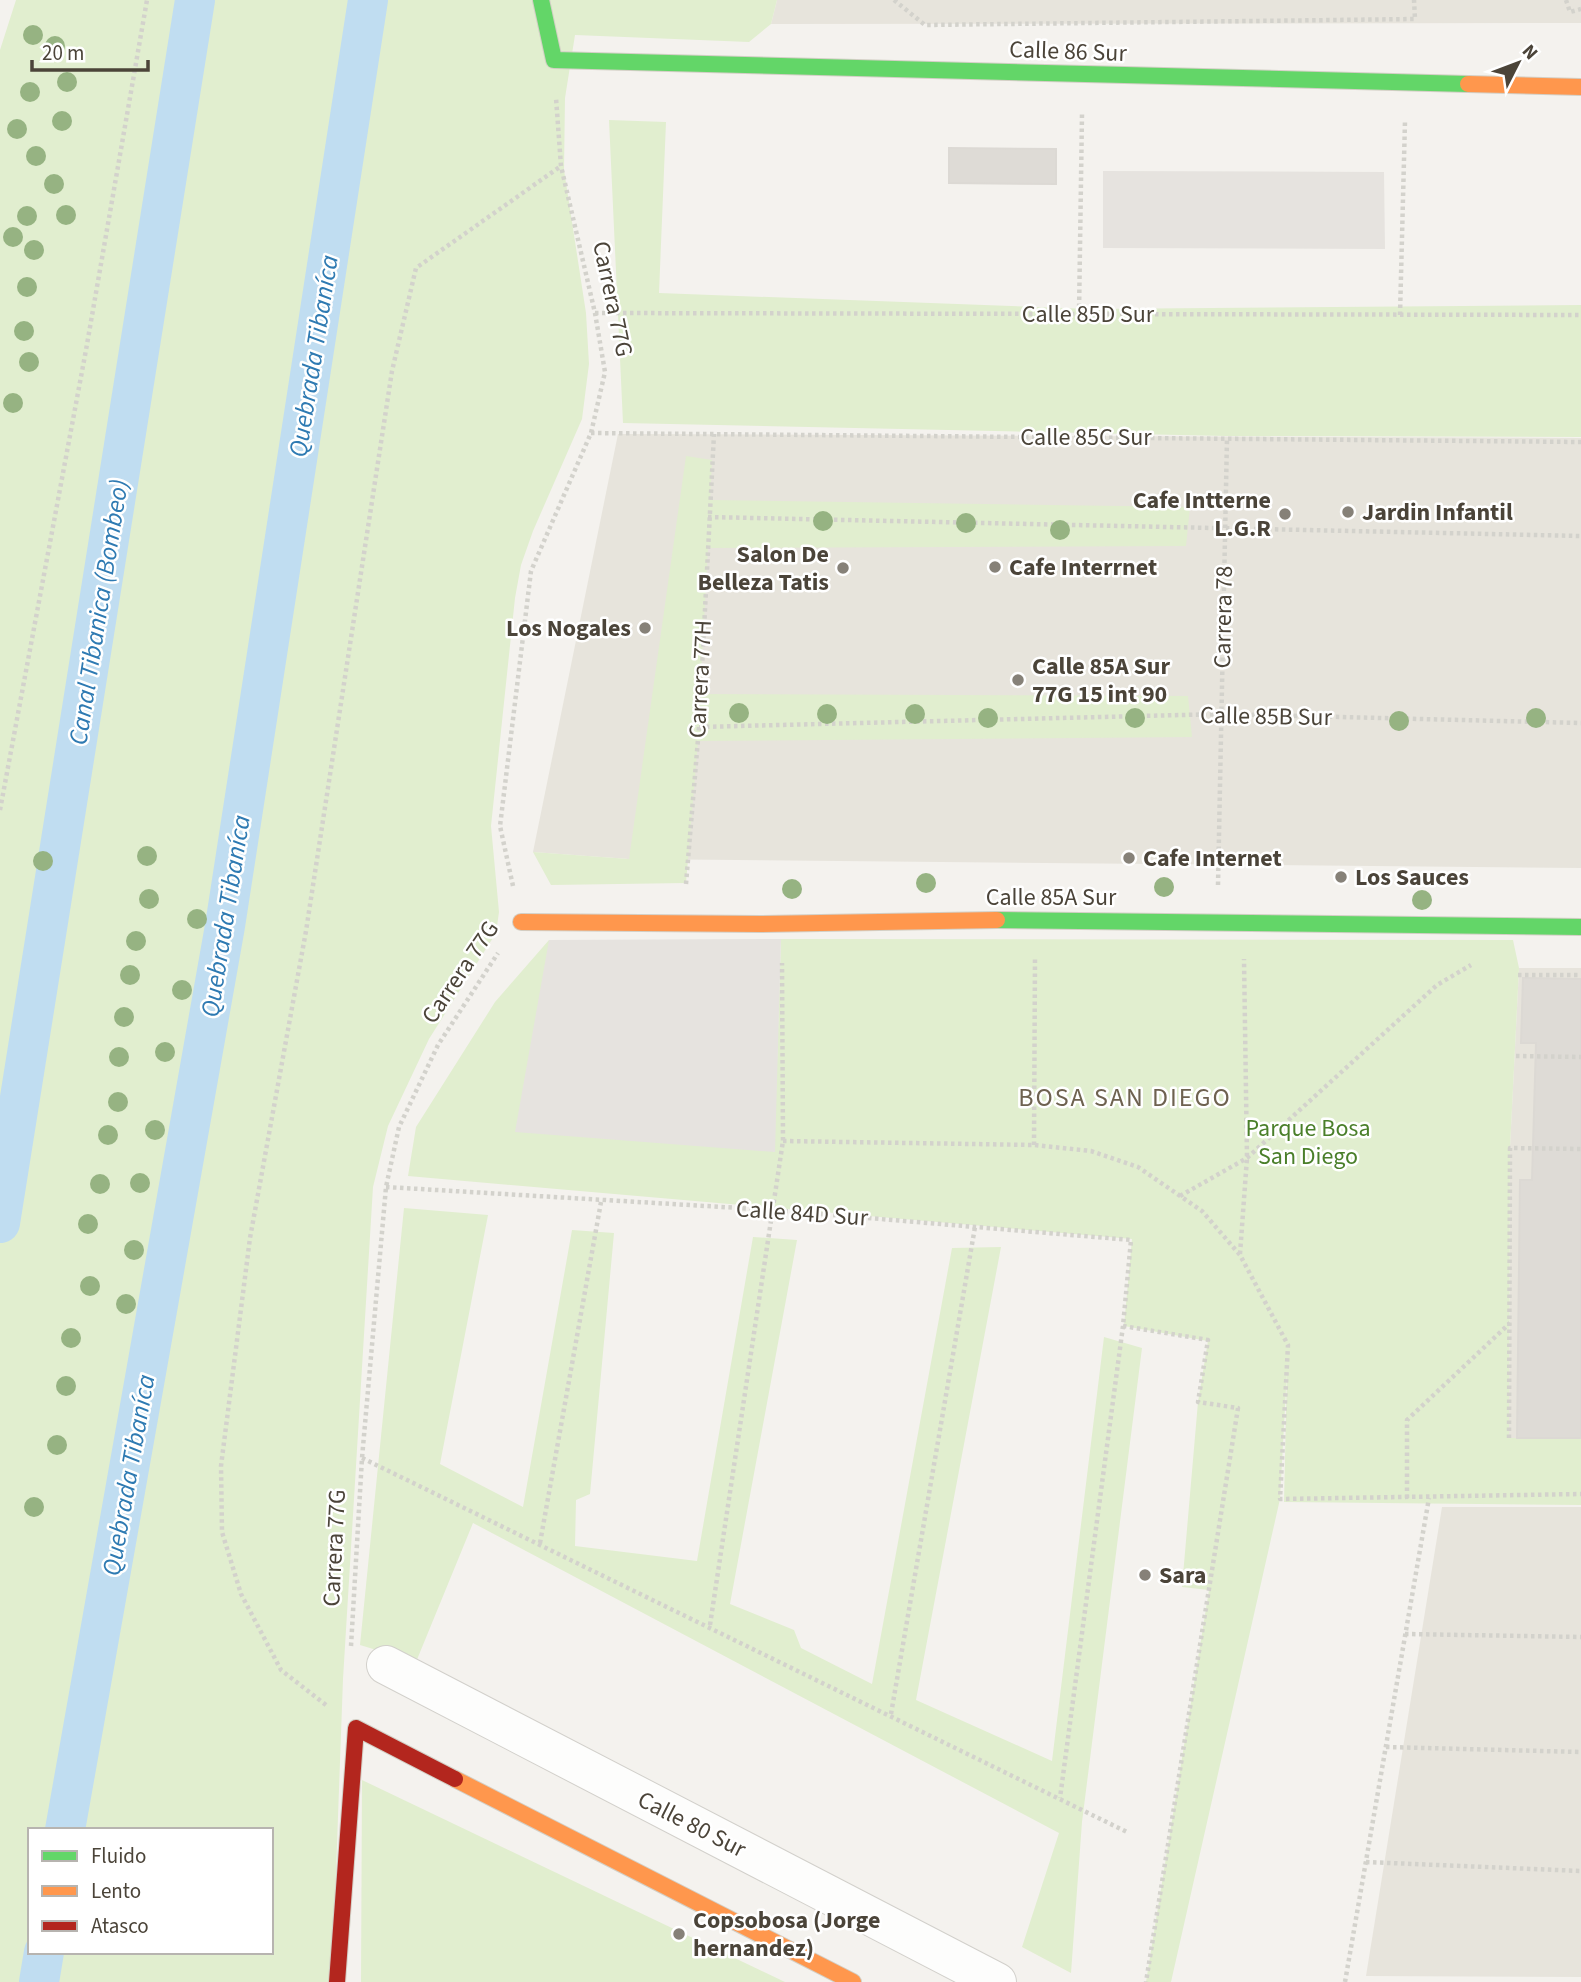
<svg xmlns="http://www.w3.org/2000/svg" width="1581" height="1982" font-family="'Source Sans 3',sans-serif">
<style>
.residential{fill:#e7e4dc}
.green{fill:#e1eecf;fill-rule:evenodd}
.parking{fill:#e6e3df}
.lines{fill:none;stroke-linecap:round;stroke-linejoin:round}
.canal{stroke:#c0ddf1;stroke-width:40}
.building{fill:#dedbd6;stroke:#dcd9d4;stroke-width:2}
.street-casing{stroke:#d2d0cb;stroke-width:40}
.fast-casing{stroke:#d3cfc5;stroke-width:18}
.slow-casing{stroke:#d3cfc5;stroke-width:18}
.jam-casing{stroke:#d3cfc5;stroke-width:18}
.path{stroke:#d3d2cc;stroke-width:4.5;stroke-dasharray:3.5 3.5;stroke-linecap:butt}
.street{stroke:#fdfdfc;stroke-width:38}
.fast{stroke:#63d668;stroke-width:16}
.slow{stroke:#ff974d;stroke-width:16}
.jam{stroke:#b3261e;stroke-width:16}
.tree{fill:#96b382}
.poi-dot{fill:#868178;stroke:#fff;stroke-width:2.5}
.labels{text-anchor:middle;stroke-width:5;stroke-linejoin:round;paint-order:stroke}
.street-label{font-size:24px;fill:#4b4439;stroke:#fff}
.poi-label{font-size:24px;font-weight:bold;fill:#4b4439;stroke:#fff;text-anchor:start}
.park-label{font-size:24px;fill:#4a7f2a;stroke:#fff}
.water-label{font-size:26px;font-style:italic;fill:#2e7ab2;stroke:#fff}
.neighbourhood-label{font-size:26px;letter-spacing:2px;fill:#6e6250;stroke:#fff}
</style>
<rect width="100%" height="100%" fill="#f4f2ee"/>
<g class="residential">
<path d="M777,0h804v23l-810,1z"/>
<path d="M618,434l963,4v430l-952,-9 -96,-7z"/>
<path d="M1519,968h62v470h-72l1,-290z"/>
<path d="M1442,1507h139v470l-215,-1z"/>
</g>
<g class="green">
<path d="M16,0h761l-6,24 -22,18 -174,-7 -10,63 -1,72 22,143 3,51 -7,55 -49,112 -12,34 -6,33 -24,228 8,86 -3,21 -67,106 -41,87 -15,61 -30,492 -11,303h-332v-1932zM30,1830h241v122h-241z"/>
<path d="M609,120l57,2 -7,171 431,16 491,-4v132l-355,-1 -603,-13z"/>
<path d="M686,456l26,4 -2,40 480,7 -4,39 -478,2 -8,146 488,2 4,41 -494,4 -12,142 -135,2 -18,-33 96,7z"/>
<path d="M781,939l732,1 6,28 -9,180 -1,290h72v67l-297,-3 3,-132 -7,129 -109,483h-25l63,-392 -27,-3 16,-185 10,-61 -84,-15 8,-87 -724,-63 8,-49 79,-125 54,-62 225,212z"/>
<path d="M404,1208l84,7 -48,249 83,43 49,-277 42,3 -24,261 -14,6 -1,46 122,15 56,-324 44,3 -67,364 64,26 7,18 71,36 80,-436 49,-1 -85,453 136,61 52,-424 38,11 -60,474 -11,151 -49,-26 37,-114 -586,-310 -57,139 -56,-17z"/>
<path d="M362,1780l423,202h-424z"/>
</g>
<g class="parking">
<path d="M1103,171l281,1 1,77 -282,-1z"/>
<path d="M781,939l-6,213 -260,-20 34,-192z"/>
</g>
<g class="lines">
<g class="canal">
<path d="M0,1223l195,-1223"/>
<path d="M65,1830l160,-904 143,-926"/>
<path d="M39,1982l5,-30"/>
</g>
</g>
<g class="building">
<path d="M949,148l107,1v35l-107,-1z"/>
<path d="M1523,978l58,1v459h-64l3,-258h12l4,-137h-15z"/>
</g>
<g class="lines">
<g class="street-casing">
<path id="street" d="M386,1665l611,317"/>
</g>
<g class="fast-casing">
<g id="fast">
<path d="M541,0l13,60 914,24"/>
<path d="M997,920l584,7"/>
</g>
</g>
<g class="slow-casing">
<g id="slow">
<path d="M1468,84l113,3"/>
<path d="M521,922l239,2 237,-4"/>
<path d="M455,1779l398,203"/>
</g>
</g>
<g class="jam-casing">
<path id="jam" d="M337,1982l19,-254 99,51"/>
</g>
<g class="path">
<path d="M894,0l31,25 490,-6 -1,-19"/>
<path d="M1566,0l4,12 11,-3"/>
<path d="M595,313l986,2"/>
<path d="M1079,314l3,-200"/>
<path d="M1400,315l5,-194"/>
<path d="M591,433l990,9"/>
<path d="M708,517l873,19"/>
<path d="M699,727l522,-13 360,9"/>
<path d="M0,810l86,-460 61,-350"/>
<path d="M686,884l13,-157 15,-293"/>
<path d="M1218,885l9,-447"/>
<path d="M513,886l-13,-60 31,-255 60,-138 14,-61 -10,-59 -34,-147 -5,-68"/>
<path d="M1518,975h63"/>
<path d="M1516,1056l65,1"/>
<path d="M783,1141l251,4 57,6 47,16 64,44 38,44 48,90 -8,154 301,-5"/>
<path d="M1034,1145l1,-187"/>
<path d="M386,1187l387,23 358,30 -8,86 -63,472"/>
<path d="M1180,1196l67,-38 190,-173 34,-20"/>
<path d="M1240,1254l7,-96 -3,-199"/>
<path d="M1123,1326l85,14 -10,62 40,6 -92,574"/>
<path d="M1509,1438l1,-290 71,1"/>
<path d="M362,1458l767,375"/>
<path d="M1407,1498v-78l103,-97"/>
<path d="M540,1543l61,-341"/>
<path d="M710,1625l73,-484 -1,-178"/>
<path d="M1405,1634l176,3"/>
<path d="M351,1646l11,-188 24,-271 13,-60 39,-82 60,-92"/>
<path d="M326,1705l-45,-35 -40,-76 -19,-62 -1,-66 29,-228 56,-307 86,-560 24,-103 145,-102"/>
<path d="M891,1714l84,-487"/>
<path d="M1386,1747l195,5"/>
<path d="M1366,1862l215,9"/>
<path d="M1345,1982l84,-484"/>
</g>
<use href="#street" class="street"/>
<use href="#fast" class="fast"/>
<use href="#slow" class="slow"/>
<use href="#jam" class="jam"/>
</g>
<g class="tree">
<circle cx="33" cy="35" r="10"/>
<circle cx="55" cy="46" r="10"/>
<circle cx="67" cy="82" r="10"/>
<circle cx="30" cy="92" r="10"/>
<circle cx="62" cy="121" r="10"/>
<circle cx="17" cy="129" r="10"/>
<circle cx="36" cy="156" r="10"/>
<circle cx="54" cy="184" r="10"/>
<circle cx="66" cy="215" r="10"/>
<circle cx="27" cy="216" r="10"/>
<circle cx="13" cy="237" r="10"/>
<circle cx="34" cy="250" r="10"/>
<circle cx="27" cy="287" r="10"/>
<circle cx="24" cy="331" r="10"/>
<circle cx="29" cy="362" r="10"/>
<circle cx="13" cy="403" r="10"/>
<circle cx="823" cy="521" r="10"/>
<circle cx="966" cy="523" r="10"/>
<circle cx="1060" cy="530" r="10"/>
<circle cx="739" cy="713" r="10"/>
<circle cx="827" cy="714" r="10"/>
<circle cx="915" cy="714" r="10"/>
<circle cx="988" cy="718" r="10"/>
<circle cx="1135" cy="718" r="10"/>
<circle cx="1536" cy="718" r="10"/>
<circle cx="1399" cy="721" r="10"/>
<circle cx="147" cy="856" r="10"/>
<circle cx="43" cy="861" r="10"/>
<circle cx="926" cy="883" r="10"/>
<circle cx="1164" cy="887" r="10"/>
<circle cx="792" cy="889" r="10"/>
<circle cx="149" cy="899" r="10"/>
<circle cx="1422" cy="900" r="10"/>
<circle cx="197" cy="919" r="10"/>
<circle cx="136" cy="941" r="10"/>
<circle cx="130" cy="975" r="10"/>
<circle cx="182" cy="990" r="10"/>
<circle cx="124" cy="1017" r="10"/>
<circle cx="165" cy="1052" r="10"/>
<circle cx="119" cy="1057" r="10"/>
<circle cx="118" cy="1102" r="10"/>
<circle cx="155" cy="1130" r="10"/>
<circle cx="108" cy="1135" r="10"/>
<circle cx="140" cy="1183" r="10"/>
<circle cx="100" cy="1184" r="10"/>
<circle cx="88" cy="1224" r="10"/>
<circle cx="134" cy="1250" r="10"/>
<circle cx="90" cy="1286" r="10"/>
<circle cx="126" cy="1304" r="10"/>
<circle cx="71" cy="1338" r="10"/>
<circle cx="66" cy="1386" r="10"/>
<circle cx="57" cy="1445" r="10"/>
<circle cx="34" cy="1507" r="10"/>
</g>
<g class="poi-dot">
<circle cx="1348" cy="512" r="7"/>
<circle cx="1285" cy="514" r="7"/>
<circle cx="995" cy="567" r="7"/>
<circle cx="843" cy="568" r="7"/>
<circle cx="645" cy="628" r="7"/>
<circle cx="1018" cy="680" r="7"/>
<circle cx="1129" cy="858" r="7"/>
<circle cx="1341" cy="877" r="7"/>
<circle cx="1145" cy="1575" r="7"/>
<circle cx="679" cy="1934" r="7"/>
</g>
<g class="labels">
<g class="street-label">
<text transform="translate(1068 51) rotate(2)" y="8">Calle 86 Sur</text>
<text transform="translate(613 299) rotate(78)" y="8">Carrera 77G</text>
<text x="1088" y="322">Calle 85D Sur</text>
<text x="1086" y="445">Calle 85C Sur</text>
<text transform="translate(1223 617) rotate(-89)" y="8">Carrera 78</text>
<text transform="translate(700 679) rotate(-87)" y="8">Carrera 77H</text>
<text transform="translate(1266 716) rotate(1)" y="8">Calle 85B Sur</text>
<text x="1051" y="905">Calle 85A Sur</text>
<text transform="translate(460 972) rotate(-56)" y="8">Carrera 77G</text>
<text transform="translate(802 1213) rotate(4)" y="8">Calle 84D Sur</text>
<text transform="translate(334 1548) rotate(-87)" y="8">Carrera 77G</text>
<text transform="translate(692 1824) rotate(27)" y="8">Calle 80 Sur</text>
</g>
<g class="poi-label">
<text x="1271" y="508" text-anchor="end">Cafe Intterne<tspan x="1271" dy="28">L.G.R</tspan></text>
<text x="1362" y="520">Jardin Infantil</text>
<text x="829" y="562" text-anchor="end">Salon De<tspan x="829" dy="28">Belleza Tatis</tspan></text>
<text x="1009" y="575">Cafe Interrnet</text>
<text x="631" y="636" text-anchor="end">Los Nogales</text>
<text x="1032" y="674">Calle 85A Sur<tspan x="1032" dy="28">77G 15 int 90</tspan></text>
<text x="1143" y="866">Cafe Internet</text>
<text x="1355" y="885">Los Sauces</text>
<text x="1159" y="1583">Sara</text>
<text x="693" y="1928">Copsobosa (Jorge<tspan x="693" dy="28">hernandez)</tspan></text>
</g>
<g class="park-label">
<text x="1308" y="1136">Parque Bosa<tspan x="1308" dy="28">San Diego</tspan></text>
</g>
<g class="water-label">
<text transform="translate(313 356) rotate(-81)" y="9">Quebrada Tibaníca</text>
<text transform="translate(98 612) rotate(-81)" y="9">Canal Tibanica (Bombeo)</text>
<text transform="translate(225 916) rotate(-81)" y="9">Quebrada Tibaníca</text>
<text transform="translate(128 1475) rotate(-80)" y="9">Quebrada Tibaníca</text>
</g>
<g class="neighbourhood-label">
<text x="1125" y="1106">BOSA SAN DIEGO</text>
</g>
</g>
<rect x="28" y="1828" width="245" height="126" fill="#ffffff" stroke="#b7b4b0" stroke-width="2"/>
<rect x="42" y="1851" width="35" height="10" fill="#63d668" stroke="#b7b4b0" stroke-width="2"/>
<text x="91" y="1863" font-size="21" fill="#4b4439">Fluido</text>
<rect x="42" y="1886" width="35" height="10" fill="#ff974d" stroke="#b7b4b0" stroke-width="2"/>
<text x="91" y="1898" font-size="21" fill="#4b4439">Lento</text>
<rect x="42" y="1921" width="35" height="10" fill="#b3261e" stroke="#b7b4b0" stroke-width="2"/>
<text x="91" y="1933" font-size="21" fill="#4b4439">Atasco</text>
<g transform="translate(1518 63) rotate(48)" stroke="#ffffff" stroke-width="5" paint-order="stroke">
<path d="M0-5L12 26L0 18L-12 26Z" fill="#4b4439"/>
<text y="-10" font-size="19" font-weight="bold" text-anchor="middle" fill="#4b4439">N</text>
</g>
<path d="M32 60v10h116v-10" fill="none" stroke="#4b4439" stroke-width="3.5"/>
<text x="42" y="60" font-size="21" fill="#4b4439" stroke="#ffffff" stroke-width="5" paint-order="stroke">20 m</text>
</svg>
